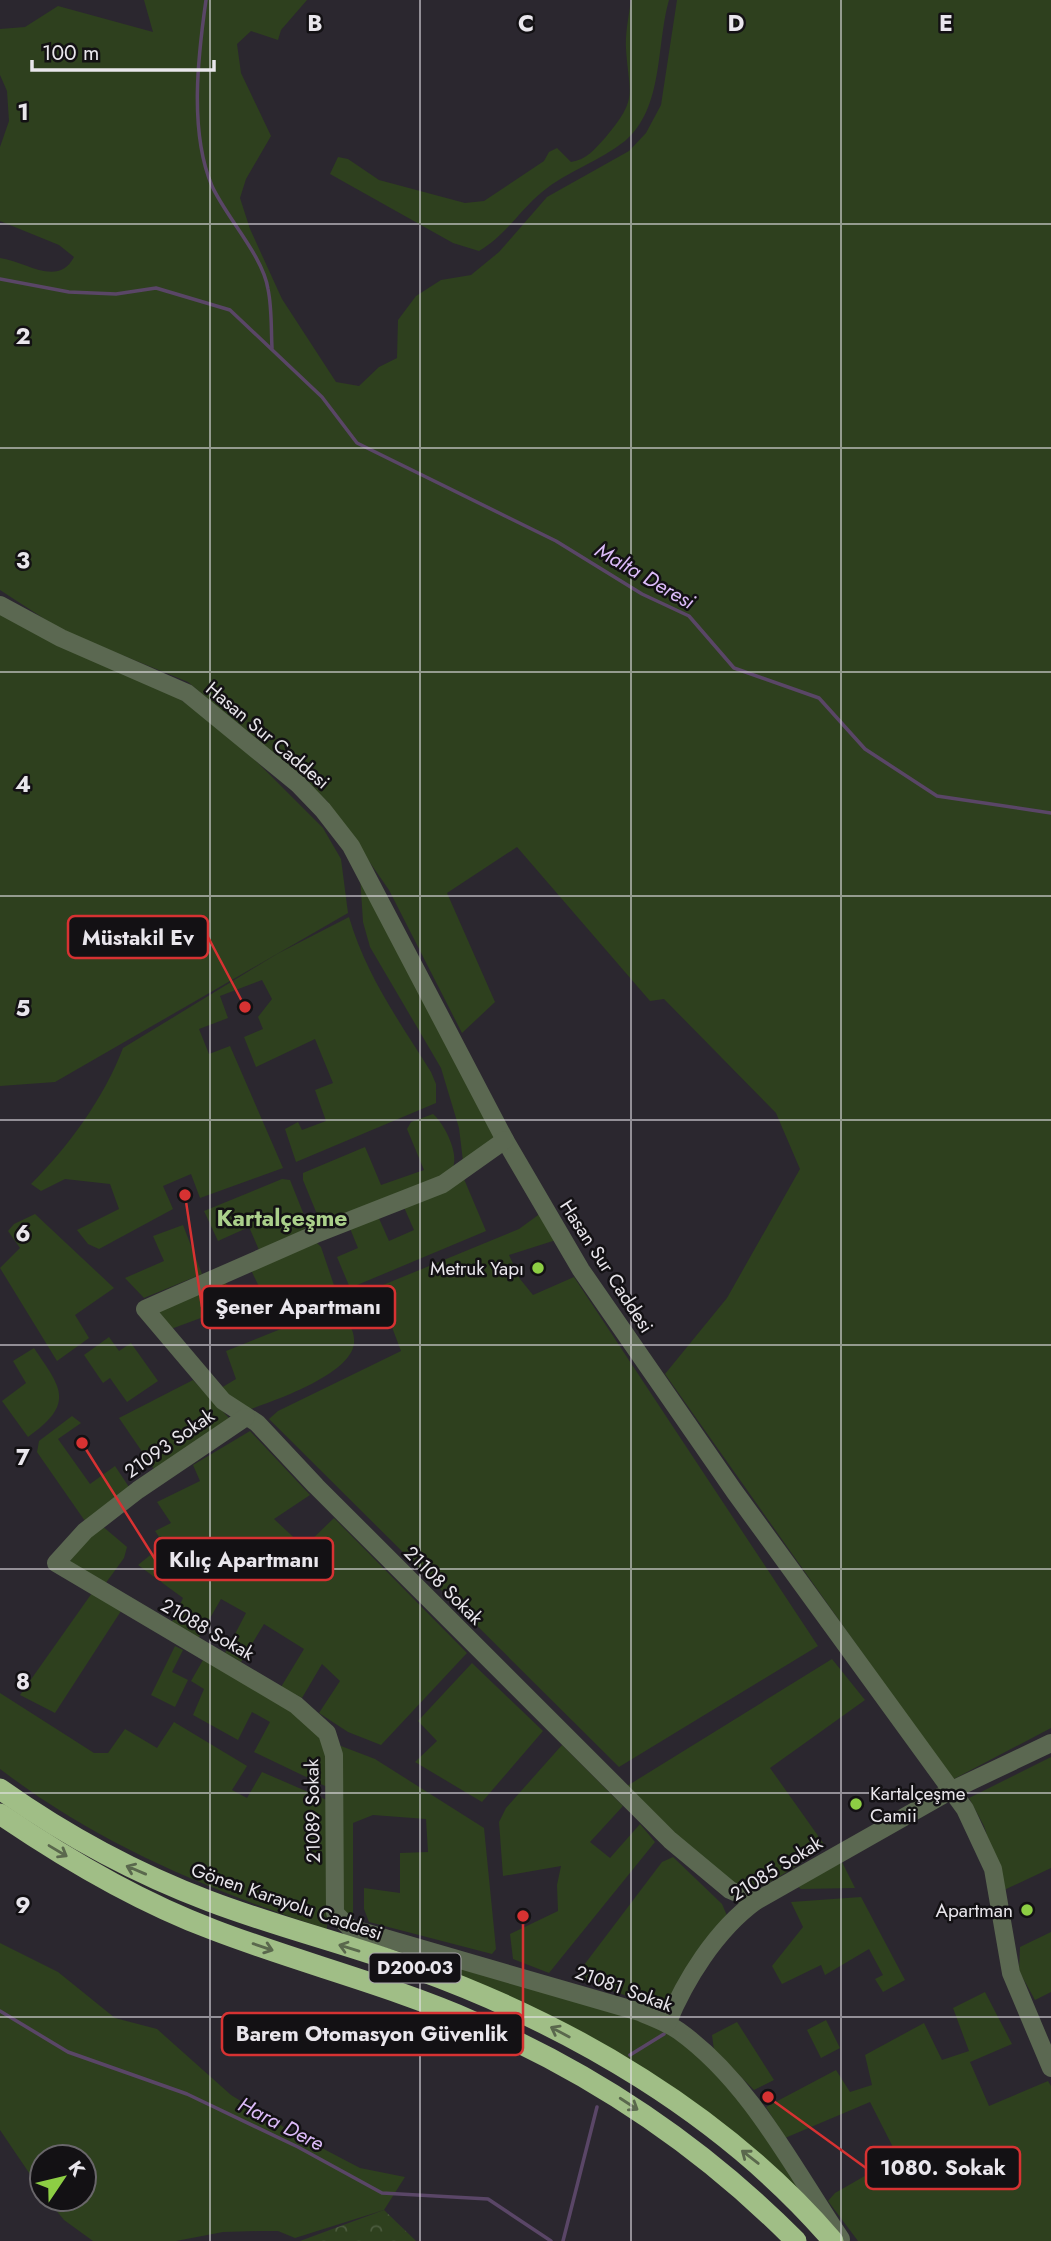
<svg xmlns="http://www.w3.org/2000/svg" width="1051" height="2241" font-family="Jost,sans-serif">
<style>
.green{fill:#2e401e}
.forest{fill:url(#forest-crowns)}
.lines{fill:none;stroke-linecap:round;stroke-linejoin:round}
.stream{stroke:#5a4667;stroke-width:3.5}
.minor{stroke:#5b6851;stroke-width:18}
.highway{stroke:#a0be86;stroke-width:21}
.oneway{stroke:#5a684d}
.grid{fill:none;stroke:#e9e6ec;stroke-width:2;stroke-opacity:0.55}
.poi-dot{fill:#8dce44;stroke:#131114;stroke-width:2.5}
.labels{text-anchor:middle;stroke-width:5;stroke-linejoin:round;paint-order:stroke}
.shield{fill:#131114;stroke:#a9a6ab;stroke-width:2}
.shield-label{font-size:18px;font-weight:bold;fill:#e9e6ec}
.street-label{font-size:19px;fill:#e9e6ec;stroke:#131114}
.poi-label{font-size:19px;fill:#e9e6ec;stroke:#131114;text-anchor:end}
.water-label{font-size:21px;font-style:italic;fill:#dcbbf9;stroke:#131114}
.quarter-label{font-size:23px;font-weight:bold;fill:#abd08b;stroke:#131114}
.grid-label{font-size:23px;text-anchor:middle;font-weight:bold;fill:#e9e6ec;stroke:#131114;stroke-width:5;stroke-linejoin:round;paint-order:stroke}
.leader{fill:none;stroke:#d73232;stroke-width:2.5}
.callout-dot{fill:#d73232;stroke:#131114;stroke-width:2.5}
.callout{fill:#131114;stroke:#d73232;stroke-width:2.5}
.callout-label{font-size:21px;text-anchor:middle;font-weight:bold;fill:#e9e6ec}
</style>
<defs>
<pattern id="forest-crowns" width="20" height="18" patternUnits="userSpaceOnUse" patternTransform="scale(1.75)"><rect width="20" height="18" fill="#2e401e"/><path d="M2 6a3 3 0 1 1 6 0M12 15a3 3 0 1 1 6 0" fill="none" stroke="#4c5c3f"/></pattern>
</defs>
<rect width="100%" height="100%" fill="#2b272f"/>
<g class="green">
<path d="M144,0h163l-26,30 -3,10 -27,-9 -14,13 4,29 30,63 -25,43 -6,19 10,31 32,70 54,83 23,4 20,-19 18,-9 1,-38 18,-24 25,-16 30,-5 28,-23 48,-55 82,-46 17,-18 15,-28 16,-105h374v1728l-99,52 -287,-406 62,-76 73,-129 -24,-56 -112,-114 -14,2 -133,-154 -70,46 48,109 -33,31 -73,-143 -62,-89 -139,-119 -125,-51 -63,-41v-332c25,3 58,30 74,-1l-15,-12 -59,-24v-74l9,-26 -2,-30 -7,-16v-46l25,-2 33,-21 95,26z"/>
<path d="M631,0h38c-13,45 -5,108 -44,141 -25,20 -58,30 -83,51 -22,18 -37,44 -63,59l-26,-8 -123,-69 8,-17 10,2 31,21 86,23 19,-2 60,-40 5,-9 8,-4 14,14c15,-2 24,-13 34,-24 34,-40 24,-43 21,-89 -1,-16 3,-34 5,-49z"/>
<path d="M0,612l173,82 60,44 90,90 18,31 7,54 -293,169 -55,4z"/>
<path d="M360,875l137,267 -34,19 -4,-33 -18,-60 -71,-121 -7,-25z"/>
<path d="M349,917c17,58 50,104 82,155l5,12v19l-140,59 -11,-33 13,-7 4,8 24,-9 -11,-31 18,-7 -18,-44 -59,28 -12,-30 19,-8 -5,-12 14,-18 -10,-19 -42,16 8,22 -29,11 10,25 21,-8 53,122 -83,30 -9,-24 -28,12 10,23 -74,40 -11,-5 -11,-14 42,-21 -9,-25 -45,-5 -24,12 -10,-7c37,-37 73,-86 92,-136l154,-94z"/>
<path d="M433,1114c11,9 29,43 18,57 -3,3 -11,7 -15,9l-115,44 -18,-44v-7l62,-26 16,38 43,-15 -17,-41 4,-7z"/>
<path d="M282,1179l8,1 18,45 -6,6 -43,19 -10,-23 -31,14 -14,-30z"/>
<path d="M464,1179l22,52 -136,57 -13,-31 21,-9 -9,-22 28,-12 12,27 25,-11 -11,-25z"/>
<path d="M541,1213l15,27 -47,15 11,24 13,16 41,-18 244,369 -199,121 -350,-348 9,-8 123,-60 -14,-37 -28,9 -10,-24 170,-70z"/>
<path d="M35,1214l79,74 -39,27 14,23 -32,23 -57,-93 20,-20 -12,-17 6,-7z"/>
<path d="M183,1225l19,49 -58,24 -19,-20 39,-17 -11,-25z"/>
<path d="M315,1241l6,6 15,44 -5,6 -56,23 -24,-50z"/>
<path d="M225,1281l11,24 -65,24 -18,-20z"/>
<path d="M336,1307l6,2c4,9 12,21 12,30 4,34 -83,63 -109,72l-24,-23 15,-9 -10,-28z"/>
<path d="M109,1337l10,14 12,-8 27,38 -31,21 -17,-24 -7,5 -19,-28z"/>
<path d="M34,1348c27,40 42,55 -6,89l-26,-36 24,-18 -13,-22z"/>
<path d="M193,1380l36,38 -73,54 -37,-54z"/>
<path d="M72,1416l9,7 -23,16 32,45 25,-18 16,24 -44,34 -50,-72 2,-11z"/>
<path d="M250,1431l60,64 -36,24 30,28 30,-29 133,135 -86,92 -33,-13 -29,-19 21,-32 -18,-17 -20,34 -21,-11 23,-38 -40,-25 -23,38 -16,-9 21,-40 -25,-14 -23,40 -27,-15 12,-26 -45,-33 26,-21 -9,-13 16,-8 -14,-21 43,-21 -7,-16z"/>
<path d="M101,1525l26,22 -3,11 -19,26 -33,-20 -4,-8z"/>
<path d="M92,1593l29,18 -66,102 -35,-18z"/>
<path d="M175,1646l8,4 -11,22 16,8 -13,27 -24,-12z"/>
<path d="M832,1659l33,41 -95,68 56,79c-17,10 -53,36 -70,41 -28,7 -107,-81 -129,-102z"/>
<path d="M203,1660l103,58 21,28 4,36 -6,4 -71,-34 16,-30 -18,-10 -14,28 -45,-25 11,-26 -13,-8z"/>
<path d="M472,1663l71,68 -61,71 -67,-40 22,-21 -19,-20z"/>
<path d="M0,1693l94,60h14l17,-24 32,19 17,-26 73,44 -15,24 15,8 15,-26 67,29 -2,128c-117,-38 -229,-85 -327,-160z"/>
<path d="M562,1745l61,61 -33,36 20,16 30,-34 15,18 -106,131 -36,-14 -3,-25 48,-23 -1,-26 4,-19 -58,10 -4,-54 7,-14z"/>
<path d="M341,1746l34,13 109,69 12,121 -4,5 -123,-32 -5,-13v-21l36,5v-40l28,-1 -2,-33 -53,-4 -20,8v96l-10,-7 -5,-161z"/>
<path d="M1051,1757v111l-47,22 -20,-64 -15,-28z"/>
<path d="M673,1857l49,47 6,14 -58,84 -11,5 -81,-28v-6l84,-111z"/>
<path d="M842,1862l13,26 -54,1 -4,-3z"/>
<path d="M861,1897l44,83 -22,12 -8,-13 8,-4 -14,-26 -44,26 -4,-10 -39,19 -10,-18 31,-39 -12,-25z"/>
<path d="M1051,1932v60l-16,8 -16,-29 1,-24z"/>
<path d="M0,1943l58,29 57,46 42,11 74,66 66,40 63,33 45,9 -21,33 -89,28 -17,-7h-19l-36,1 -47,9h-83l-29,-21 -17,-21h37v-42h-42v35l-42,-62z"/>
<path d="M402,1948l259,79 41,30 47,54 57,88 -60,-55 -345,-190z"/>
<path d="M985,1992l27,52 -42,18 19,44 59,-25 3,5v155h-193l-30,-40 7,-8 63,-36 -28,-55 -85,36 -19,-31 70,-37 14,22 22,-7 -7,-30 59,-32 18,37 27,-9 -16,-43z"/>
<path d="M826,2020l14,28 -19,10 -14,-28z"/>
<path d="M737,2022l37,58 -20,10 -40,-40 -2,-15z"/>
</g>
<path class="forest" d="M384,2210l32,31h-116z"/>
<g class="lines">
<g class="stream">
<path d="M206,0c-8,56 -17,132 6,186 14,31 51,70 56,103 4,19 3,40 4,59"/>
<path d="M0,279l69,13 47,2 40,-6 74,22 92,87 35,46 199,98 86,53 47,22 45,52 85,30 46,51 72,47 114,17"/>
<path d="M0,2011l68,41 119,42 111,53 84,46 106,6 63,42"/>
<path d="M630,2055l34,-21"/>
<path d="M563,2241l34,-134"/>
</g>
<g class="minor">
<path d="M0,605l61,33 126,55 111,91 25,26 28,36 154,294 76,130 153,221 231,318 28,60 18,104 40,95"/>
<path d="M505,1140l-62,44 -125,49 -173,76 78,92 34,22 59,63 354,354 60,50 26,11"/>
<path d="M246,1417l-108,73 -53,41 -29,32 240,142 31,28 7,22 1,158 15,15 290,84c13,6 28,11 39,19 71,51 114,137 162,208"/>
<path d="M667,2024c18,-44 49,-94 89,-123l194,-110 101,-48"/>
</g>
<g class="highway">
<path d="M0,1789c65,46 135,84 209,112 68,26 139,43 207,68 155,56 309,146 417,272"/>
<path d="M0,1814c66,45 139,88 214,116 86,33 176,55 260,92 120,52 230,126 322,219"/>
</g>
</g>
<defs><path id="oneway-shaft" d="M-6 0H5M1.5-3L5.5 0L1.5 3" fill="none" stroke-width="1.6" stroke-linecap="round" stroke-linejoin="round" transform="scale(1.75)"/></defs>
<g class="oneway">
<use href="#oneway-shaft" transform="translate(58 1851) rotate(31)"/>
<use href="#oneway-shaft" transform="translate(136 1870) rotate(-157)"/>
<use href="#oneway-shaft" transform="translate(263 1947) rotate(19)"/>
<use href="#oneway-shaft" transform="translate(349 1948) rotate(-163)"/>
<use href="#oneway-shaft" transform="translate(560 2032) rotate(-152)"/>
<use href="#oneway-shaft" transform="translate(629 2104) rotate(33)"/>
<use href="#oneway-shaft" transform="translate(750 2157) rotate(-142)"/>
</g>
<path class="grid" d="M210,0v2241M420,0v2241M631,0v2241M841,0v2241M0,224h1051M0,448h1051M0,672h1051M0,896h1051M0,1120h1051M0,1345h1051M0,1569h1051M0,1793h1051M0,2017h1051"/>
<g class="poi-dot">
<circle cx="538" cy="1268" r="7"/>
<circle cx="856" cy="1804" r="7"/>
<circle cx="1027" cy="1910" r="7"/>
</g>
<g class="labels">
<rect class="shield" x="369.5" y="1953.5" width="91" height="29" rx="5"/>
<g class="shield-label">
<text x="415" y="1974">D200-03</text>
</g>
<g class="street-label">
<text transform="translate(268 735) rotate(40)" y="7">Hasan Sur Caddesi</text>
<text transform="translate(607 1266) rotate(57)" y="7">Hasan Sur Caddesi</text>
<text transform="translate(169 1443) rotate(-35)" y="7">21093 Sokak</text>
<text transform="translate(444 1585) rotate(45)" y="7">21108 Sokak</text>
<text transform="translate(208 1629) rotate(30)" y="7">21088 Sokak</text>
<text transform="translate(312 1811) rotate(-91)" y="7">21089 Sokak</text>
<text transform="translate(776 1868) rotate(-32)" y="7">21085 Sokak</text>
<text transform="translate(287 1901) rotate(19)" y="7">Gönen Karayolu Caddesi</text>
<text transform="translate(624 1988) rotate(20)" y="7">21081 Sokak</text>
</g>
<g class="poi-label">
<text x="524" y="1275">Metruk Yapı</text>
<text x="870" y="1800" text-anchor="start">Kartalçeşme<tspan x="870" dy="22">Camii</tspan></text>
<text x="1013" y="1917">Apartman</text>
</g>
<g class="water-label">
<text transform="translate(645 576) rotate(30)" y="7">Malta Deresi</text>
<text transform="translate(281 2124) rotate(27)" y="7">Hara Dere</text>
</g>
<g class="quarter-label">
<text x="282" y="1226">Kartalçeşme</text>
</g>
</g>
<g class="grid-label">
<text x="315" y="31">B</text>
<text x="526" y="31">C</text>
<text x="736" y="31">D</text>
<text x="946" y="31">E</text>
<text x="23" y="120">1</text>
<text x="23" y="344">2</text>
<text x="23" y="568">3</text>
<text x="23" y="792">4</text>
<text x="23" y="1016">5</text>
<text x="23" y="1241">6</text>
<text x="23" y="1465">7</text>
<text x="23" y="1689">8</text>
<text x="23" y="1913">9</text>
</g>
<path class="leader" d="M245 1007L208 937M185 1195L202 1307M82 1443L155 1559M523 1916L523 2034M768 2097L866 2168"/>
<g class="callout-dot">
<circle cx="245" cy="1007" r="7"/>
<circle cx="185" cy="1195" r="7"/>
<circle cx="82" cy="1443" r="7"/>
<circle cx="523" cy="1916" r="7"/>
<circle cx="768" cy="2097" r="7"/>
</g>
<g class="callout">
<rect x="68" y="916" width="140" height="42" rx="7"/>
<rect x="202" y="1286" width="193" height="42" rx="7"/>
<rect x="155" y="1538" width="178" height="42" rx="7"/>
<rect x="222" y="2013" width="301" height="42" rx="7"/>
<rect x="866" y="2147" width="154" height="42" rx="7"/>
</g>
<g class="callout-label">
<text x="138" y="945">Müstakil Ev</text>
<text x="298" y="1314">Şener Apartmanı</text>
<text x="244" y="1567">Kılıç Apartmanı</text>
<text x="372" y="2041">Barem Otomasyon Güvenlik</text>
<text x="943" y="2175">1080. Sokak</text>
</g>
<g transform="translate(63 2178) rotate(55)"><circle r="33" fill="#131114" stroke="#69666a" stroke-width="2"/>
<path d="M0-5L12 26L0 18L-12 26Z" fill="#8dce44"/>
<text y="-10" font-size="19" font-weight="bold" text-anchor="middle" fill="#e9e6ec">K</text>
</g>
<path d="M32 60v10h182v-10" fill="none" stroke="#e9e6ec" stroke-width="3.5"/>
<text x="42" y="60" font-size="21" fill="#e9e6ec" stroke="#131114" stroke-width="5" paint-order="stroke">100 m</text>
</svg>
